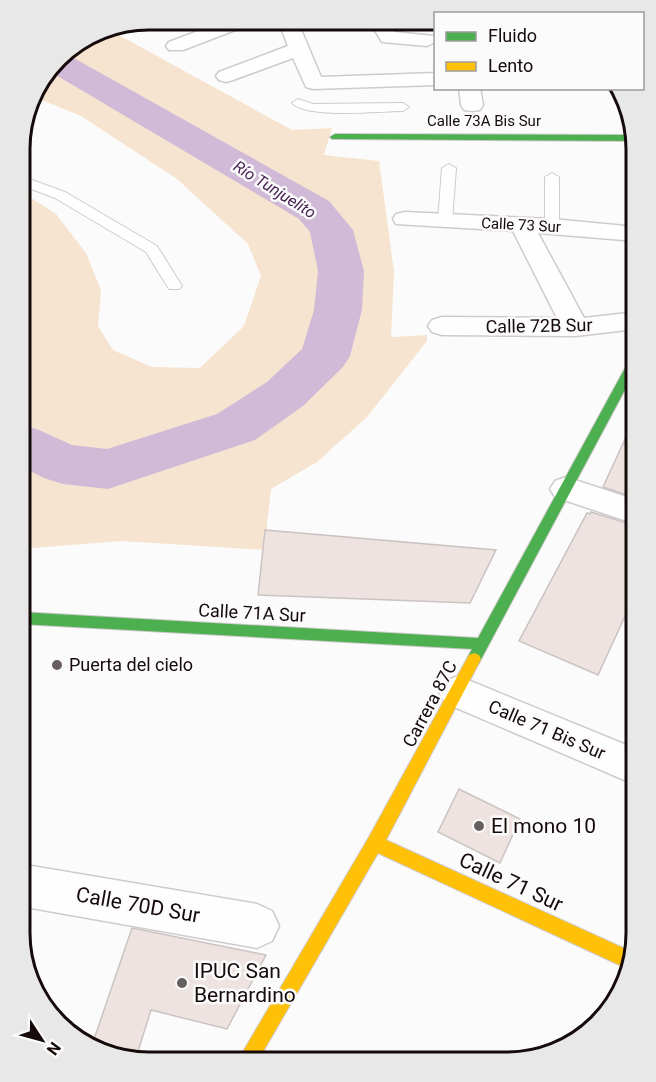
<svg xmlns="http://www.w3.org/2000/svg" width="656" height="1082" font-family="Roboto,sans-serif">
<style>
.green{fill:#f6e4d0}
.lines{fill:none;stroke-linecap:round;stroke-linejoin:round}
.river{fill:#d0bad8;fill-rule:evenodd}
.building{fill:#eee3e0;stroke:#cac3c1;stroke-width:1.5}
.lane-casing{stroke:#d1cacb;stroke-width:2}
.street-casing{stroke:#d1cacb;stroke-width:3}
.fast-casing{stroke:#d1cacb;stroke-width:2}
.slow-casing{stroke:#d1cacb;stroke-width:2}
.lane{fill:#fefefe;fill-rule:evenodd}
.street{fill:#fefefe;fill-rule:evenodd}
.fast{fill:#4caf50;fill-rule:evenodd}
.slow{fill:#ffc107;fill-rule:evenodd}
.poi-dot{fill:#665e5f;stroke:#fbfbfb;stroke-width:2}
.labels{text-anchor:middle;stroke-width:5;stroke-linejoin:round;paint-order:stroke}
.far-street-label{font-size:15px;fill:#160a0b;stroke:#fbfbfb}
.far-water-label{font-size:16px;font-style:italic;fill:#4a2357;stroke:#fbfbfb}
.street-label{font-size:18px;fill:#160a0b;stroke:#fbfbfb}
.poi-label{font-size:18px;fill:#160a0b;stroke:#fbfbfb;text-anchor:start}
.near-poi-label{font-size:21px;fill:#160a0b;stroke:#fbfbfb;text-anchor:start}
.near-street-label{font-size:21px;fill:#160a0b;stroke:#fbfbfb}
.rim{fill:none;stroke:#160a0b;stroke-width:3}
</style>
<rect width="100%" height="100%" fill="#fbfbfb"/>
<path class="green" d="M106,28l186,102 40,-2 -8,27 55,6 15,110 -3,66 36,-2v6l-60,76 -50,45 -46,27 -7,61 -142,-9 -102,8v-358l36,23 30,39 15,37 -3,36 15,24 39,17 48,1 44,-42 17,-50 -13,-32 -71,-65 -96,-63 -49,-20 31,-44 37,-23z"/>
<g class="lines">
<path class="river" d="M63,52l266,149 24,29 11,41 -2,39 -12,46 -7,11 -40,39 -48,34 -147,49 -45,-5 -19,-6 -24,-12v-42l19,6 33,15 35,4 110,-35 50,-32 35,-33 12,-39 4,-39 -8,-39 -11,-13 -250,-148z"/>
</g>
<g class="building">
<path d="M636,415v83l-33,-11z"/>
<path d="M591,512l45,14v66l-38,83 -79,-34 68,-128 3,1z"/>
<path d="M265,530l231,20 -26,53 -212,-8z"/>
<path d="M459,789l61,30 -20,44 -62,-31z"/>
<path d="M132,928l134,27 -39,74 -76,-19 -16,51 -43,-16z"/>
</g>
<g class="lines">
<g class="lane-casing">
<g id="lane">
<path d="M298,99l15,5 90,-1 6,4 -6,4c-24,0 -95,8 -111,-8z"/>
<path d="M449,164l7,4 -4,53 -7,4 -7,-4 4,-53z"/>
<path d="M552,173l7,4v49l-7,4 -7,-4v-49z"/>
<path d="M21,176l44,16 92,54 25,40 -3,3h-10l-23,-37 -91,-54 -34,-13z"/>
</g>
</g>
<g class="street-casing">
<g id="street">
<path d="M227,20h26l-2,4 -68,26h-14l-3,-4 3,-4z"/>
<path d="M278,20h19l24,57 115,-4v12l-123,4 -7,-2 -13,-29 -60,22 -7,2 -7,-2 -3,-4 3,-4 69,-26z"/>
<path d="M369,21h19l7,11 39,4 2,6 -9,4 -45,-4z"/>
<path d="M459,88h21l3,17 -3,5 -8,1 -8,-1 -3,-5z"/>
<path d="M405,212l147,7 84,8v14l-98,-8 46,85 52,-6v17l-61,7 -133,-1 -10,-3 -4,-6 4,-6 10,-3 115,1 -44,-87 -117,-7 -3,-5 3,-5z"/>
<path d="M566,477l70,23v24l-81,-27 -5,-8 5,-8z"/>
<path d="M458,676l178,73v36l-191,-82 -6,-11 6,-11z"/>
<path d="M20,864l237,40 15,7 7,15 -7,15 -15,7 -237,-42z"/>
</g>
</g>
<g class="fast-casing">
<g id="fast">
<path d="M335,134l299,1 1,6 -303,-2 -2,-2z"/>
<path d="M636,355v14l-157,294 -5,2 -5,-2 -2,-4 5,-10 -452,-25v-12l458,26 152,-279z"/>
</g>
</g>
<g class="slow-casing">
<path id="slow" d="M474,653l5,2 2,4 -95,181 246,112 -6,16 -248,-115 -121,209h-20l132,-225 100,-182z"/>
</g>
<use href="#lane" class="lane"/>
<use href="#street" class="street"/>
<use href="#fast" class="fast"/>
<use href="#slow" class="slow"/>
</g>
<g class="poi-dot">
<circle cx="57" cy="665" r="6"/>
<circle cx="479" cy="826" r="6"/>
<circle cx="182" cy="983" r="6"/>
</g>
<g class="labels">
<g class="far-street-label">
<text x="484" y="126">Calle 73A Bis Sur</text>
<text transform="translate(521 225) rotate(3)" y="5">Calle 73 Sur</text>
</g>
<g class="far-water-label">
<text transform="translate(275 189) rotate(32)" y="6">Río Tunjuelito</text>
</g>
<g class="street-label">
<text transform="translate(539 326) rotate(-1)" y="6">Calle 72B Sur</text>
<text transform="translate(252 613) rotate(3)" y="6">Calle 71A Sur</text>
<text transform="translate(430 704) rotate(-62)" y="6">Carrera 87C</text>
<text transform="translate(547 730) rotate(23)" y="6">Calle 71 Bis Sur</text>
</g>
<g class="poi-label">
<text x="69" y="671">Puerta del cielo</text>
</g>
<g class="near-poi-label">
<text x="491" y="833">El mono 10</text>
<text x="194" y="978">IPUC San<tspan x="194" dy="24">Bernardino</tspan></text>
</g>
<g class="near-street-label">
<text transform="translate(511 882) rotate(25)" y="7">Calle 71 Sur</text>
<text transform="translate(138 905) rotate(10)" y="7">Calle 70D Sur</text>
</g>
</g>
<path d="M0 0H656V1082H0ZM149 30H507A119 119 0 0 1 626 149V933A119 119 0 0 1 507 1052H149A119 119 0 0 1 30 933V149A119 119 0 0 1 149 30Z" fill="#e9e8e8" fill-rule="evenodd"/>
<path class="rim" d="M149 30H507A119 119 0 0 1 626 149V933A119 119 0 0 1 507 1052H149A119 119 0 0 1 30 933V149A119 119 0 0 1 149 30Z"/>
<rect x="434" y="12" width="210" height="78" fill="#fbfbfb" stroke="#9f9b9b" stroke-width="1.5"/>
<rect x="446" y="32" width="30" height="9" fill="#4caf50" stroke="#9f9b9b" stroke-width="1.5"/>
<text x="488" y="42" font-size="18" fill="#160a0b">Fluido</text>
<rect x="446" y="62" width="30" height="9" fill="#ffc107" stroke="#9f9b9b" stroke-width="1.5"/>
<text x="488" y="72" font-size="18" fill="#160a0b">Lento</text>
<g transform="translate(42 1040) rotate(126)" stroke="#fbfbfb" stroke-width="4.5" paint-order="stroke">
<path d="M0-4.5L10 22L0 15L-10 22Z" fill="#160a0b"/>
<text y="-9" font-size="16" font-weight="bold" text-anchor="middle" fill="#160a0b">N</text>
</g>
</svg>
